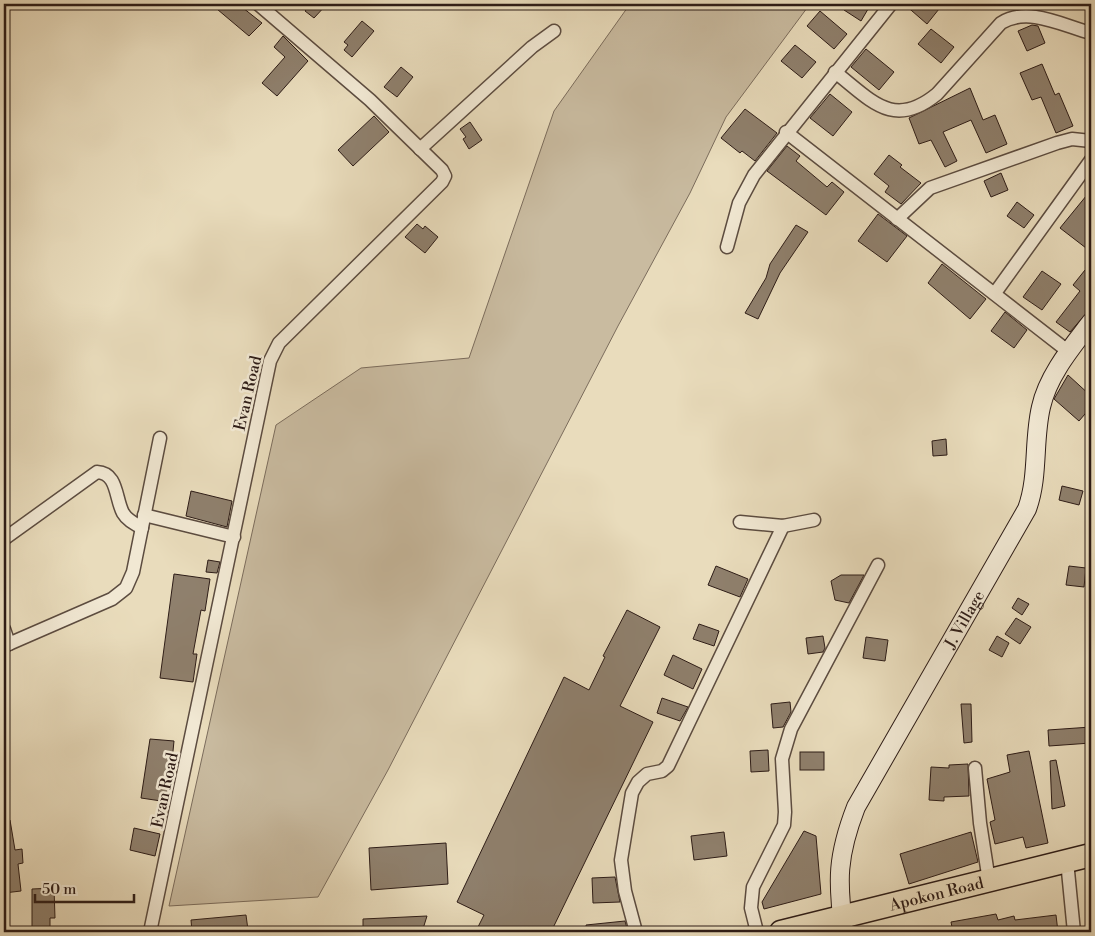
<svg xmlns="http://www.w3.org/2000/svg" width="1095" height="936" font-family="'Libre Bodoni',serif">
<style>
.green{fill:#c9bba0;stroke:#7b6c5c}
.building{fill:#8f806d;stroke:#2d1c17}
.lines{fill:none;stroke-linecap:round;stroke-linejoin:round}
.street-casing{stroke:#5c4c40;stroke-width:15}
.secondary-casing{stroke:#2d1c17;stroke-width:20}
.highway-casing{stroke:#2d1c17;stroke-width:25}
.street{stroke:#f1e8d3;stroke-width:12}
.secondary{stroke:#f1e8d3;stroke-width:18}
.highway{stroke:#e9dcbc;stroke-width:22}
.labels{text-anchor:middle;stroke-width:5;stroke-linejoin:round;paint-order:stroke}
.street-label{font-size:16px;fill:#2d1c17;stroke:#f1e8d3}
</style>
<rect width="100%" height="100%" fill="#e9dcbc"/>
<filter id="stains"><feTurbulence type="fractalNoise" baseFrequency=".004" numOctaves="4"/><feColorMatrix values="0 0 0 0 .2 0 0 0 0 .09 0 0 0 0 .02 0 0 0 .5 -.17"/></filter>
<radialGradient id="worn" r=".72"><stop offset=".6" stop-color="#630" stop-opacity="0"/><stop offset="1" stop-color="#630" stop-opacity=".3"/></radialGradient>
<path class="green" d="M630,4h180l-84,113 -36,76 -72,133 -230,444 -70,127 -149,9 107,-481 85,-57 108,-10 85,-247z"/>
<g class="building">
<path d="M211,4h27l24,19 -13,13z"/>
<path d="M311,4h16l-13,14 -9,-7z"/>
<path d="M848,4h23l-10,17 -17,-11z"/>
<path d="M904,4h29l6,5 -12,15z"/>
<path d="M820,11l27,23 -13,15 -27,-23z"/>
<path d="M362,21l12,10 -22,26 -8,-7 4,-5 -4,-3z"/>
<path d="M1032,25l6,1 7,17 -18,8 -9,-20z"/>
<path d="M931,29l23,18 -13,16 -23,-19z"/>
<path d="M283,36l25,25 -31,35 -15,-13 23,-26 -11,-10z"/>
<path d="M795,45l21,17 -14,16 -21,-17z"/>
<path d="M866,49l28,23 -15,18 -28,-23z"/>
<path d="M1042,64l13,31 4,-2 14,33 -17,7 -15,-36 -9,3 -12,-27z"/>
<path d="M401,67l12,10 -16,20 -13,-10z"/>
<path d="M970,88l13,32 12,-5 12,29 -21,9 -15,-33 -28,12 14,29 -12,6 -14,-27 -12,4 -10,-26z"/>
<path d="M830,94l22,18 -19,24 -23,-18z"/>
<path d="M745,109l32,24 -22,28 -13,-10 -2,2 -19,-15z"/>
<path d="M374,116l15,16 -36,34 -15,-16z"/>
<path d="M470,122l12,18 -13,9 -6,-10 3,-2 -6,-8z"/>
<path d="M787,146l13,10 -4,5 31,26 5,-5 12,10 -18,23 -59,-44z"/>
<path d="M889,155l13,10 -2,2 21,16 -20,21 -16,-12 4,-6 -15,-12z"/>
<path d="M1001,173l7,17 -17,7 -7,-16z"/>
<path d="M1091,190v51l-5,7 -26,-20z"/>
<path d="M1017,202l17,13 -10,13 -17,-12z"/>
<path d="M878,214l29,22 -20,26 -29,-21z"/>
<path d="M417,224l6,5 2,-3 13,11 -13,16 -20,-16z"/>
<path d="M796,225l12,7 -28,41 -22,46 -13,-6 21,-35 4,-14z"/>
<path d="M942,264l44,35 -16,20 -42,-36z"/>
<path d="M1085,270l6,5v33l-21,24 -14,-10 24,-31 -7,-6z"/>
<path d="M1042,271l19,13 -19,26 -19,-13z"/>
<path d="M1005,312l22,18 -13,18 -23,-17z"/>
<path d="M1068,375l23,21v11l-12,14 -25,-22z"/>
<path d="M946,439l1,16 -14,1 -1,-15z"/>
<path d="M1062,486l21,5 -4,14 -20,-5z"/>
<path d="M191,491l41,10 -5,26 -41,-11z"/>
<path d="M208,560l12,2 -3,11 -11,-1z"/>
<path d="M716,566l32,13 -8,18 -32,-12z"/>
<path d="M1069,566l17,2 -2,19 -18,-2z"/>
<path d="M174,574l36,5 -5,32 -4,-1 -8,44h4l-4,28 -33,-4z"/>
<path d="M841,575h23l-15,28 -14,-3 -4,-19z"/>
<path d="M1018,598l11,6 -7,11 -10,-7z"/>
<path d="M627,610l33,17 -40,79 33,16 -102,210h-62l-11,-5 6,-12 -27,-13 107,-225 25,13 16,-33 -2,-1z"/>
<path d="M1016,618l15,9 -11,17 -15,-10z"/>
<path d="M699,624l20,7 -5,15 -21,-7z"/>
<path d="M823,636l2,12 -2,4 -15,2 -2,-16z"/>
<path d="M997,636l12,7 -7,14 -13,-7z"/>
<path d="M866,637l22,3 -3,21 -22,-3z"/>
<path d="M673,655l29,14 -9,20 -29,-14z"/>
<path d="M662,698l26,9 -8,14 -23,-8z"/>
<path d="M790,702l1,10 -8,15 -10,1 -2,-24z"/>
<path d="M961,704h10l1,38 -8,1z"/>
<path d="M1091,727v16l-42,3 -1,-16z"/>
<path d="M150,739l24,2 -6,61 -27,-4z"/>
<path d="M768,750l1,21 -18,1 -1,-21z"/>
<path d="M1029,751l19,92 -22,5 -3,-11 -28,7 -5,-22 5,-2 -8,-41 23,-7 -3,-17z"/>
<rect x="800" y="752" width="24" height="18"/>
<path d="M1056,760l9,46 -13,3 -2,-48z"/>
<path d="M968,764l1,32 -25,1v4l-15,-1 2,-33 18,1v-3z"/>
<path d="M4,820h6l5,30 7,-1 1,14 -5,1 3,27 -17,2z"/>
<path d="M134,828l26,6 -5,22 -25,-6z"/>
<path d="M804,831l12,5 5,58 -57,15 -2,-7z"/>
<path d="M724,832l3,24 -33,4 -3,-24z"/>
<path d="M971,832l7,30 -69,22 -9,-30z"/>
<path d="M446,843l2,41 -77,6 -2,-42z"/>
<path d="M615,877l5,25 -27,1 -1,-25z"/>
<path d="M54,888l1,30h-5v14h-18v-43z"/>
<path d="M996,914l2,6 16,-4 1,4 41,-5 2,17h-105l-2,-10z"/>
<path d="M246,915l2,15 -56,2 -1,-12z"/>
<path d="M427,916l-5,16h-59v-13z"/>
<path d="M625,921l3,11h-41l-1,-7z"/>
</g>
<g class="lines">
<g class="street-casing">
<g id="street">
<path d="M835,72c36,28 58,58 102,22l64,-71c27,-17 63,3 90,10"/>
<path d="M786,132l283,220"/>
<path d="M420,149l112,-102 22,-16"/>
<path d="M897,219l33,-31 127,-45 15,-4 19,2"/>
<path d="M727,247l12,-44 15,-28 137,-171"/>
<path d="M995,293l96,-133"/>
<path d="M144,515l90,22"/>
<path d="M740,522l43,4 31,-6"/>
<path d="M4,539l93,-67c21,1 18,26 26,41 4,7 12,11 19,15"/>
<path d="M4,629l5,15"/>
<path d="M4,646l108,-47 14,-11 7,-16 27,-134"/>
<path d="M975,768l5,55 9,58"/>
<path d="M1067,861l7,71"/>
<path d="M150,932l120,-571 9,-18 163,-161 3,-6 -3,-6 -72,-70 -112,-96"/>
<path d="M636,932l-11,-41 -4,-31 11,-67 6,-11 9,-8 15,-3 6,-5 115,-240"/>
<path d="M757,932l-6,-24 2,-21 31,-62 1,-13 -3,-53 9,-30 87,-164"/>
</g>
</g>
<g class="secondary-casing">
<g id="secondary">
<path id="s1" d="M844,932c-7,-51 -7,-76 12,-125l171,-298c12,-33 6,-68 14,-102 7,-32 31,-60 50,-85"/>
</g>
</g>
<g class="highway-casing">
<g id="highway">
<path id="s2" d="M781,932l310,-77"/>
</g>
</g>
<use href="#street" class="street"/>
<use href="#secondary" class="secondary"/>
<use href="#highway" class="highway"/>
</g>
<g class="labels">
<g class="street-label">
<text transform="translate(247 393) rotate(-77)" y="6">Evan Road</text>
<text dy="6" stroke="none"><textPath href="#s1" startOffset="344">J. Village</textPath></text>
<text transform="translate(164 790) rotate(-78)" y="6">Evan Road</text>
<text dy="6" stroke="none"><textPath href="#s2" startOffset="160">Apokon Road</textPath></text>
</g>
</g>
<rect width="1095" height="936" fill="none" stroke="#e9dcbc" stroke-width="20"/>
<rect x="5" y="5" width="1085" height="926" fill="none" stroke="#2d1c17" stroke-width="2.5"/>
<rect x="10" y="10" width="1075" height="916" fill="none" stroke="#2d1c17"/>
<path d="M35 894v8h99v-8" fill="none" stroke="#2d1c17" stroke-width="2.5"/>
<text x="42" y="894" font-size="15" fill="#2d1c17" stroke="#f1e8d3" stroke-width="4" paint-order="stroke">50 m</text>
<rect width="100%" height="100%" filter="url(#stains)"/>
<rect width="100%" height="100%" fill="url(#worn)"/>
</svg>
